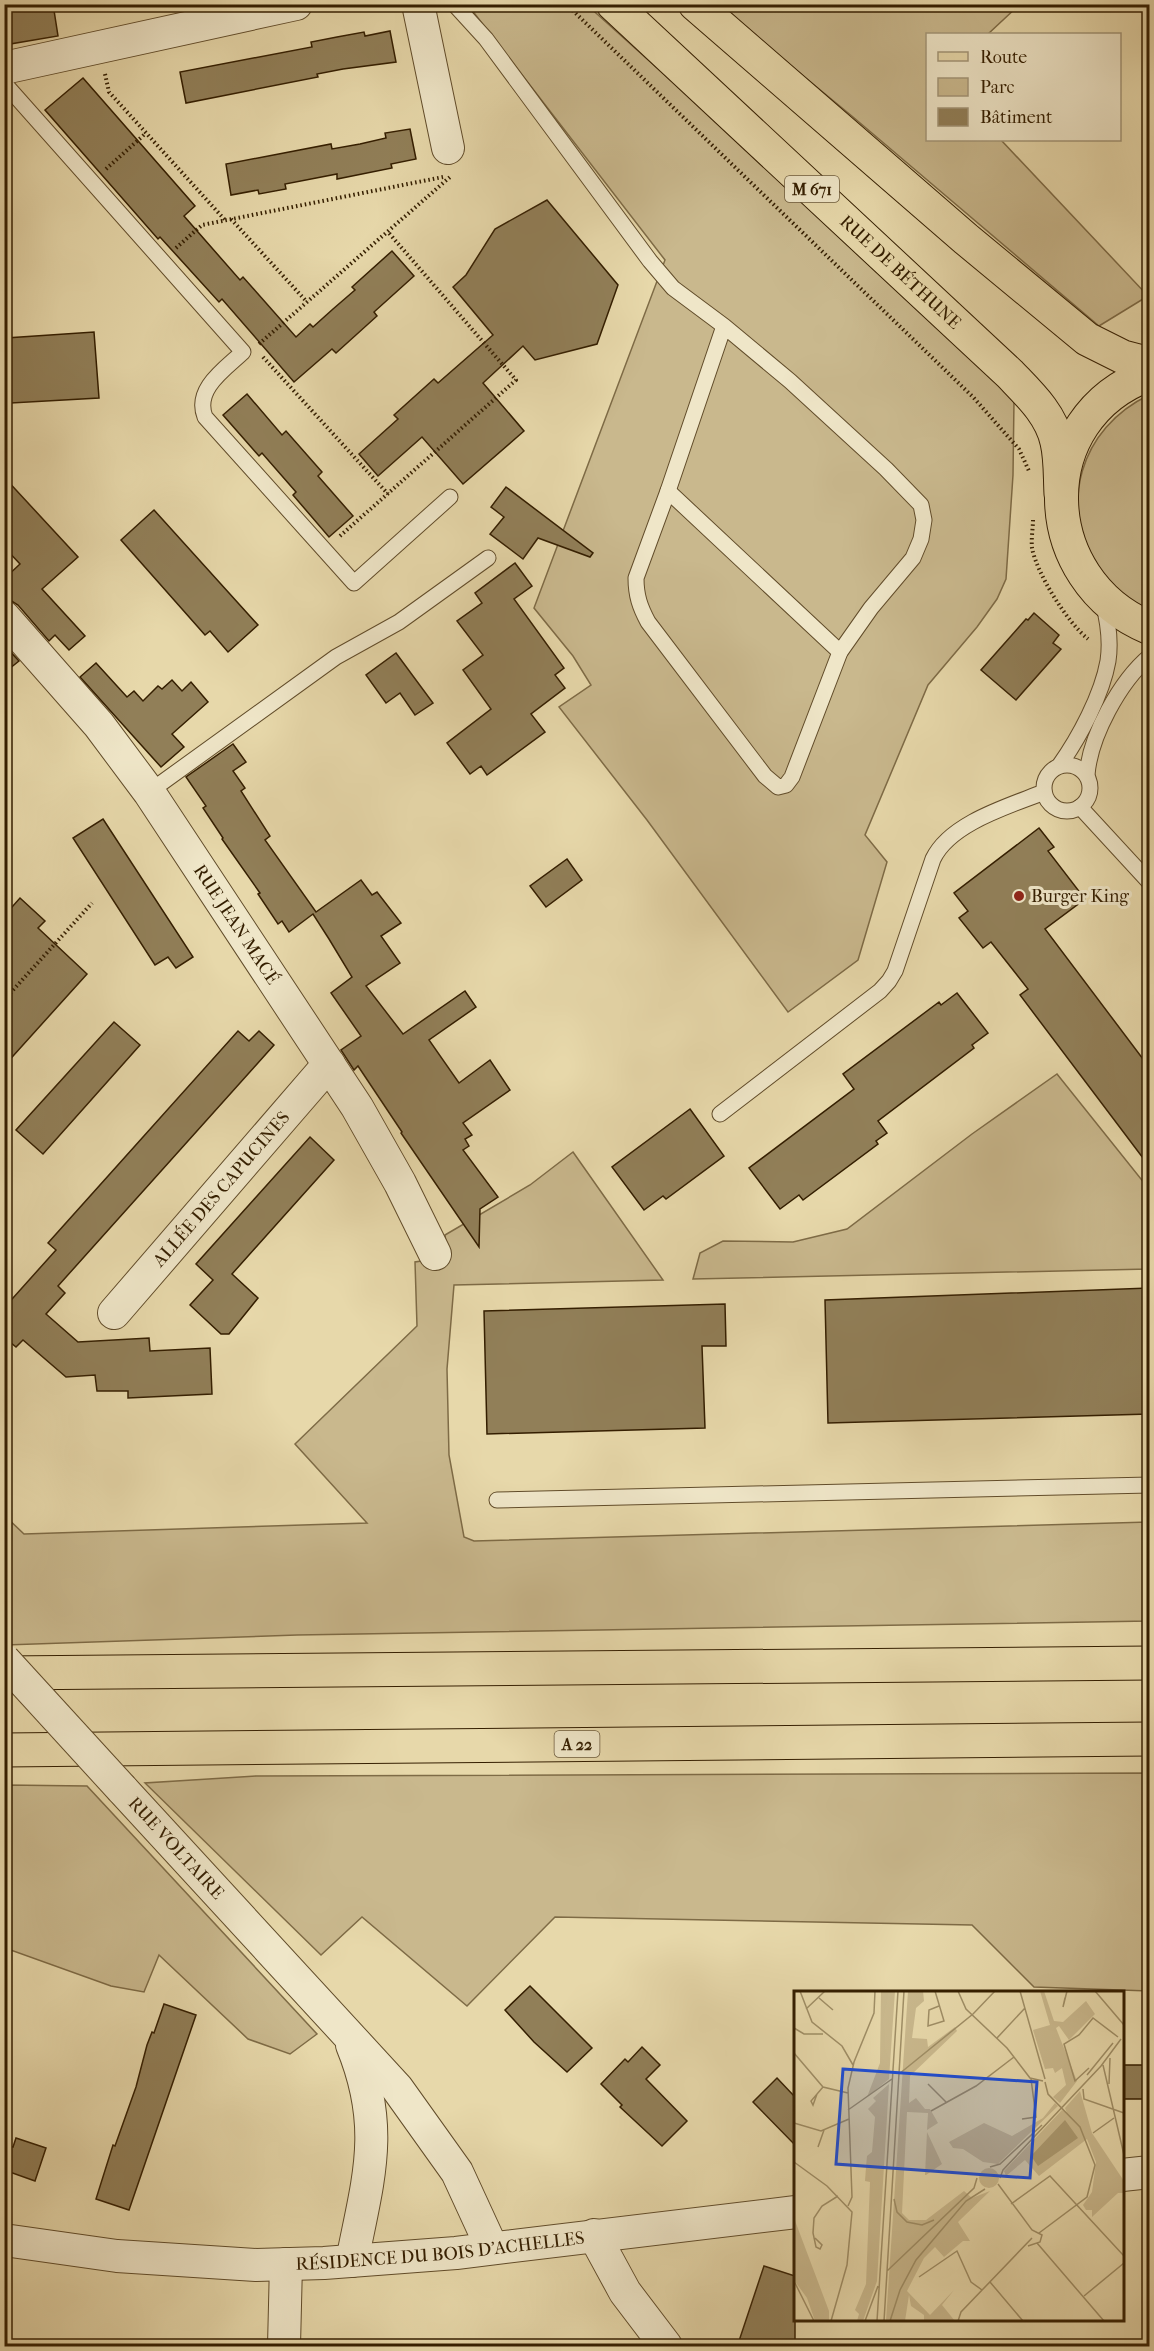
<svg xmlns="http://www.w3.org/2000/svg" width="1154" height="2351" font-family="'IM FELL French Canon',serif">
<style>
.green{fill:#c9b88d;stroke:#7e6b46;stroke-width:1.5}
.building{fill:#917f58;stroke:#341e00;stroke-width:1.5}
.lines{fill:none;stroke-linecap:round;stroke-linejoin:round}
.lane-casing{stroke:#614c2a;stroke-width:17}
.street-casing{stroke:#614c2a;stroke-width:34}
.primary-casing{stroke:#341e00;stroke-width:35}
.highway-casing{stroke:#341e00;stroke-width:35}
.path{stroke:#341e00;stroke-width:4;stroke-dasharray:1.5 3;stroke-linecap:butt}
.lane{stroke:#efe6c8;stroke-width:15}
.street{stroke:#efe6c8;stroke-width:32}
.primary{stroke:#e7d8aa;stroke-width:33}
.highway{stroke:#e7d8aa;stroke-width:33}
.street-bridge-casing{stroke:#614c2a;stroke-width:34;stroke-linecap:butt}
.street-bridge{stroke:#efe6c8;stroke-width:32}
.poi-dot{fill:#8f2418;stroke:#efe6c8;stroke-width:2}
.labels{text-anchor:middle;stroke-width:6;stroke-linejoin:round;paint-order:stroke}
.shield{fill:#efe6c8;stroke:#6c5a3c;stroke-width:1.5}
.shield-label{font-size:16px;font-weight:bold;fill:#341e00}
.street-label{font-size:18px;fill:#341e00;stroke:#efe6c8}
.poi-label{font-size:18px;fill:#341e00;stroke:#efe6c8;text-anchor:start}
.inset-road{fill:none;stroke:#9f8e66;stroke-width:1.5}
.view{fill:#1d4ed8;fill-opacity:0.15;stroke:#1d4ed8;stroke-width:3}
.inset-edge{fill:none;stroke:#341e00;stroke-width:3}
</style>
<rect width="100%" height="100%" fill="#e7d8aa"/>
<filter id="stains"><feTurbulence type="fractalNoise" baseFrequency=".00333" numOctaves="4"/><feColorMatrix values="0 0 0 0 .2 0 0 0 0 .09 0 0 0 0 .02 0 0 0 .5 -.17"/></filter>
<radialGradient id="worn" r=".72"><stop offset=".6" stop-color="#630" stop-opacity="0"/><stop offset="1" stop-color="#630" stop-opacity=".3"/></radialGradient>
<g class="green">
<path d="M468,5h119l256,230 171,165 -1,75 -7,104 -9,20 -20,28 -49,58 -63,150 22,27 -29,98 -70,52 -141,-192 -88,-113 32,-22 -18,-29 -39,-48 131,-348z"/>
<path d="M717,5h302l-31,29h-60v106h73l147,156 -49,30 -246,-209z"/>
<path d="M1149,395v215c-18,-9 -38,-22 -50,-40 -42,-64 -19,-142 50,-175z"/>
<path d="M1057,1074l92,115v80l-456,10 7,-26 23,-12 70,1 54,-13 125,-95z"/>
<path d="M573,1152l90,128 -209,5 -7,84 2,86 15,82 10,4 675,-19v99l-852,14 -292,10 -1,-130 20,19 343,-11 -72,-79 122,-118 -2,-64 33,-5 -3,-22 85,-50z"/>
<path d="M1149,1773v218l-115,-4 -62,-62 -417,-8 -88,89 -105,-89 -41,38 -176,-172 111,-7z"/>
<path d="M5,1785l82,1 230,248 -27,20 -42,-15 -89,-84 -15,37 -33,-6 -106,-38z"/>
</g>
<g class="building">
<path d="M4,4h49l5,32 -54,9z"/>
<path d="M390,31l6,31 -53,7 -26,5 1,3 -132,26 -6,-31 132,-25 -1,-5 26,-5 27,-5 1,4z"/>
<path d="M83,78l112,128 -11,10 56,64 3,-3 53,60 14,-13 3,3 20,-18 22,-19 -3,-3 40,-36 22,25 -40,36 3,4 -41,37 -4,-4 -38,33 -72,-83 -3,3 -59,-65 -2,2 -113,-129z"/>
<path d="M410,129l6,30 -25,5 1,4 -55,11v-5l-52,10 1,5 -27,5 -1,-4 -27,5 -5,-31 105,-20 1,5 28,-5 26,-6 -1,-5z"/>
<path d="M547,200l71,85 -21,59 -62,16 -12,-14 -40,37 41,48 -61,53 -41,-47 -44,39 -19,-22 39,-35 -4,-4 40,-36 4,4 55,-48 -40,-48 13,-12 29,-46z"/>
<path d="M94,332l5,66 -88,5 -5,-65z"/>
<path d="M247,394l35,41 4,-4 36,41 -4,4 35,40 -24,21 -36,-42 3,-3 -34,-39 -3,3 -36,-41z"/>
<path d="M4,477l74,80 -36,32 43,47 -16,14 -14,-15 -6,6 -31,-36 -8,-5h-6v-21l16,-15 -16,-17z"/>
<path d="M506,487l87,66 -3,4 -52,-19 -15,21 -33,-25 14,-17 -13,-10z"/>
<path d="M154,510l104,115 -30,27 -18,-21 -5,4 -84,-95z"/>
<path d="M515,563l17,23 -18,13 50,69 -9,7 10,13 -34,26 14,18 -58,43 -6,-9 -11,8 -23,-31 44,-34 -28,-39 20,-15 -26,-34 25,-18 -7,-10z"/>
<path d="M1034,613l25,22 -6,8 8,6 -45,51 -35,-30 45,-51 2,1z"/>
<path d="M4,645l15,16 -15,12z"/>
<path d="M396,653l37,50 -18,12 -15,-22 -14,10 -20,-28z"/>
<path d="M96,663l31,34 7,-6 9,10 15,-15 4,3 10,-9 10,11 9,-9 17,20 -36,32 12,13 -23,20 -81,-90z"/>
<path d="M233,744l13,18 -13,9 12,17 -4,3 29,45 -5,4 51,72 45,-32 11,15 5,-3 24,31 -20,13 19,27 -34,23 37,48 62,-43 11,16 -47,33 30,43 31,-23 20,30 -47,33 9,12 -7,4 4,7 -6,4 35,47 -18,12 -1,38 -78,-114 1,-1 -44,-66 -4,4 -13,-20 20,-14 -30,-43 21,-16 -23,-38 -16,-25 -24,18 -7,-11 -4,3 -20,-30 2,-1 -38,-54 1,-1 -20,-30 3,-2 -20,-29z"/>
<path d="M103,819l90,138 -17,11 -8,-11 -13,8 -82,-127z"/>
<path d="M1039,828l15,19 -6,4 37,48 -40,30 104,138v99l-129,-171 8,-6 -37,-47 -8,6 -24,-30 9,-7 -14,-18z"/>
<path d="M567,859l15,21 -36,27 -16,-21z"/>
<path d="M20,898l25,23 -7,7 49,46 -83,92v-150z"/>
<path d="M957,993l31,40 -16,12 2,3 -96,73 9,12 -11,8 2,3 -75,56 -4,-5 -19,14 -31,-41 105,-79 -11,-15 96,-72 2,3z"/>
<path d="M114,1022l26,23 -97,109 -27,-24z"/>
<path d="M238,1031l11,10 10,-10 15,14 -216,241 7,7 -19,21 32,28 71,-4 1,13 60,-3 2,46 -84,4v-7h-31l-2,-16 -29,2 -43,-37 -7,7 -12,-10v-29l52,-58 -8,-7z"/>
<path d="M690,1109l34,47 -58,43 -3,-3 -19,14 -32,-43z"/>
<path d="M310,1137l24,23 -102,114 26,24 -29,36h-8l-31,-29 23,-25 -17,-16z"/>
<path d="M1149,1288v126l-321,9 -3,-123z"/>
<path d="M725,1304l1,42h-24l3,82 -218,6 -3,-123z"/>
<path d="M530,1986l62,62 -25,24 -33,-30 -29,-32z"/>
<path d="M164,2004l32,11 -67,195 -33,-11 17,-54 2,1 21,-59 11,-42 5,-13 2,1z"/>
<path d="M642,2047l18,18 -14,14 41,42 -25,25 -42,-39 2,-2 -21,-21 24,-25 3,3z"/>
<path d="M1122,2065h22v10h5v24h-27z"/>
<path d="M777,2078l18,19v48l-42,-43z"/>
<path d="M16,2138l30,10 -11,33 -31,-11v-26l9,3z"/>
<path d="M764,2266l31,10v70h-39l-17,-5z"/>
</g>
<g class="lines">
<g class="lane-casing">
<g id="lane">
<path d="M454,4l32,35 164,222 23,27 51,38 66,55 96,88 35,36 3,15 -3,19 -8,19 -42,50 -31,44 -48,125 -6,8 -8,2 -13,-11 -117,-154c-8,-15 -12,-26 -12,-44l32,-87 56,-165"/>
<path d="M4,83l239,269c-18,17 -49,37 -38,65l149,166 96,-86"/>
<path d="M668,491l172,161"/>
<circle cx="1067" cy="788" r="23"/>
<path d="M1059,766c20,-28 43,-71 49,-105 3,-20 0,-40 -5,-59"/>
<path d="M1087,775c3,-39 33,-94 63,-119"/>
<path d="M149,792l187,-135 63,-35 89,-64"/>
<path d="M1080,807l70,76"/>
<path d="M720,1114l160,-123 9,-10 6,-10 38,-112c17,-36 76,-53 111,-67"/>
<path d="M497,1500l653,-15"/>
</g>
</g>
<g class="street-casing">
<g id="street">
<path d="M418,4l30,144"/>
<path d="M4,68l292,-64"/>
<path id="s1" d="M4,617l95,108 50,67 208,315 43,76 35,71"/>
<path id="s2" d="M114,1313l215,-249"/>
<path id="s3" d="M122,1789l275,299 60,84 35,76"/>
<path d="M1122,2175l28,-3"/>
<path d="M594,2235l31,57 41,54"/>
<path id="s4" d="M4,2240l113,16 139,9 68,-2 132,-10 340,-41"/>
<path d="M352,2261c16,-82 34,-133 0,-216"/>
<path d="M284,2346l2,-82"/>
</g>
</g>
<g class="primary-casing">
<g id="primary">
<path id="s5" d="M613,4l397,370c19,20 41,40 47,68 4,17 3,35 4,52"/>
<path d="M695,4l271,235 121,100 36,18 27,7"/>
<path d="M1150,374c-121,43 -115,207 0,254"/>
</g>
</g>
<g class="highway-casing">
<g id="highway">
<path d="M4,1673l1146,-10"/>
<path d="M4,1750l1146,-11"/>
</g>
</g>
<g class="path">
<path d="M566,4l407,393 46,52 10,22"/>
<path d="M105,74l4,18 116,128"/>
<path d="M106,169l40,-36"/>
<path d="M231,219l76,83"/>
<path d="M176,248l26,-23 241,-48"/>
<path d="M259,344l191,-167"/>
<path d="M263,357l125,137"/>
<path d="M1033,520c0,8 -2,19 -1,28 5,26 35,74 56,91"/>
<path d="M340,536l176,-156 -128,-148"/>
<path d="M4,1000l88,-97"/>
</g>
<use href="#lane" class="lane"/>
<use href="#street" class="street"/>
<use href="#primary" class="primary"/>
<use href="#highway" class="highway"/>
<g class="street-bridge-casing">
<path id="street-bridge" d="M4,1660l118,129"/>
</g>
<use href="#street-bridge" class="street-bridge"/>
</g>
<circle class="poi-dot" cx="1019" cy="896" r="6"/>
<g class="labels">
<g class="shield">
<rect x="785" y="176" width="54" height="26" rx="4.5"/>
<rect x="554.5" y="1731" width="45" height="26" rx="4.5"/>
</g>
<g class="shield-label">
<text x="812" y="195">M 671</text>
<text x="577" y="1750">A 22</text>
</g>
<g class="street-label">
<text dy="6" stroke="none"><textPath href="#s5" startOffset="393">RUE DE BÉTHUNE</textPath></text>
<text dy="6" stroke="none"><textPath href="#s1" startOffset="386">RUE JEAN MACÉ</textPath></text>
<text dy="6" stroke="none"><textPath href="#s2" startOffset="164">ALLÉE DES CAPUCINES</textPath></text>
<text dy="6" stroke="none"><textPath href="#s3" startOffset="80">RUE VOLTAIRE</textPath></text>
<text dy="6" stroke="none"><textPath href="#s4" startOffset="438">RÉSIDENCE DU BOIS D'ACHELLES</textPath></text>
</g>
<g class="poi-label">
<text x="1031" y="902">Burger King</text>
</g>
</g>
<g transform="translate(794 1991)">
<rect width="330" height="330" fill="#e7d8aa"/>
<path d="M87,0h14l-6,88 -22,18 13,-34zM114,0h15l1,10 -8,7 -4,30 15,1 1,8 27,-20 -5,-10 7,14 -47,45 -1,27 7,-5 9,11h5l8,14 -11,7 1,-17 -21,-1 -5,101 7,7h17l38,-29 8,7 18,-7 -32,31 12,19h-7l-19,16 -9,-10 -11,11 -17,33 23,24 24,-25 -12,15 13,16h-31v-6l-13,-9 -2,-11 -4,26h-19zM246,0h4l10,30 9,1 23,-21 9,13 -26,26 -10,-14 -3,2 21,53 -17,22 -7,-6 13,-12 -4,-17 -7,5 -2,-5 -8,1 -12,-39 17,-5zM95,93l-12,197 -14,40h-6l2,-7 -4,-4 11,-26 4,-102 -5,-1 1,-14 1,-11 5,-4 3,-35 -7,-8 8,-8 -3,-3zM286,100l12,42 32,48v12h-6l-26,24v-7h-6l-3,-5 9,-13 4,-30 -9,-23 -48,37 -14,-16 -19,16 -2,-5 58,-61 5,3 -2,-5zM261,112l3,3 -60,58 -15,-2 -20,-13 -10,-1 -4,-6 35,-19 28,13 31,-18zM133,141l15,32 -16,11h-1zM185 187a10 10 0 1 1 20 0a10 10 0 1 1-20 0ZM0,227l35,93v10h-14l-8,-23 -13,-18z" fill="#c9b88d"/>
<path d="M271,129l13,18 -40,28 -7,-10z" fill="#aa9970"/>
<path class="inset-road" d="M6,0l12,31 30,24 11,19M141,0l9,30 -16,5 1,-16 10,-4M164,0l8,18 41,39 23,30 13,3M226,0l25,88M301,0l29,34M25,7l14,12M271,7l-2,9 4,-16M12,18l19,-18M0,37l10,6h19M203,47l28,-30M0,62l29,34 25,6M309,74l21,90M295,77l-14,13 -11,-37 15,-9 14,-17 25,19M105,83l74,-60 22,-23M293,84l26,-32M134,93l19,19M315,93l1,-26M289,98l1,10 40,14M23,103l-4,11 -2,-4 12,-14M54,119l44,-31M137,120l45,-25 38,-29M228,128l14,-2 -5,-38M0,132l27,8 28,-12M299,142l21,-15M24,156l6,-17M0,171l33,24 25,26 -5,53 -16,56M196,176l10,-3 42,-39M206,187l3,-8 98,-104 20,-27M204,193l34,46 10,5 -2,7 -12,4M100,208l3,13 10,10 15,3 12,-5M217,213l39,-28 74,80M54,215l4,-9 -4,-109 6,-26 20,-49 1,-22M245,242l48,-36 8,-32 -15,-38 -32,-33 -3,-12M21,247l7,7 -2,4 -4,-2 -3,-14 1,-15 8,-12 16,-10M243,252l67,78M93,280l87,-83 3,-10M125,286l38,-26 14,31 11,8M0,290l20,40M196,291l33,39M290,305l40,-33M71,330l13,-35M83,330l21,-330M90,330l20,-330M96,330l10,-31 16,-30 50,-59 19,-12M164,330l3,-9 71,-74"/>
<path class="view" d="M49,78l194,13 -7,96 -194,-14z"/>
<rect width="330" height="330" class="inset-edge"/>
</g>
<rect width="1154" height="2351" fill="none" stroke="#e7d8aa" stroke-width="24"/>
<rect x="6" y="6" width="1142" height="2339" fill="none" stroke="#341e00" stroke-width="3"/>
<rect x="12" y="12" width="1130" height="2327" fill="none" stroke="#341e00" stroke-width="1.5"/>
<rect x="926" y="33" width="195" height="108" fill="#efe6c8" stroke="#a49678" stroke-width="1.5"/>
<rect x="938" y="52" width="30" height="9" fill="#e7d8aa" stroke="#a49678" stroke-width="1.5"/>
<text x="980" y="63" font-size="18" fill="#341e00">Route</text>
<rect x="938" y="78" width="30" height="18" fill="#c9b88d" stroke="#a49678" stroke-width="1.5"/>
<text x="980" y="93" font-size="18" fill="#341e00">Parc</text>
<rect x="938" y="108" width="30" height="18" fill="#917f58" stroke="#a49678" stroke-width="1.5"/>
<text x="980" y="123" font-size="18" fill="#341e00">Bâtiment</text>
<rect width="100%" height="100%" filter="url(#stains)"/>
<rect width="100%" height="100%" fill="url(#worn)"/>
</svg>
